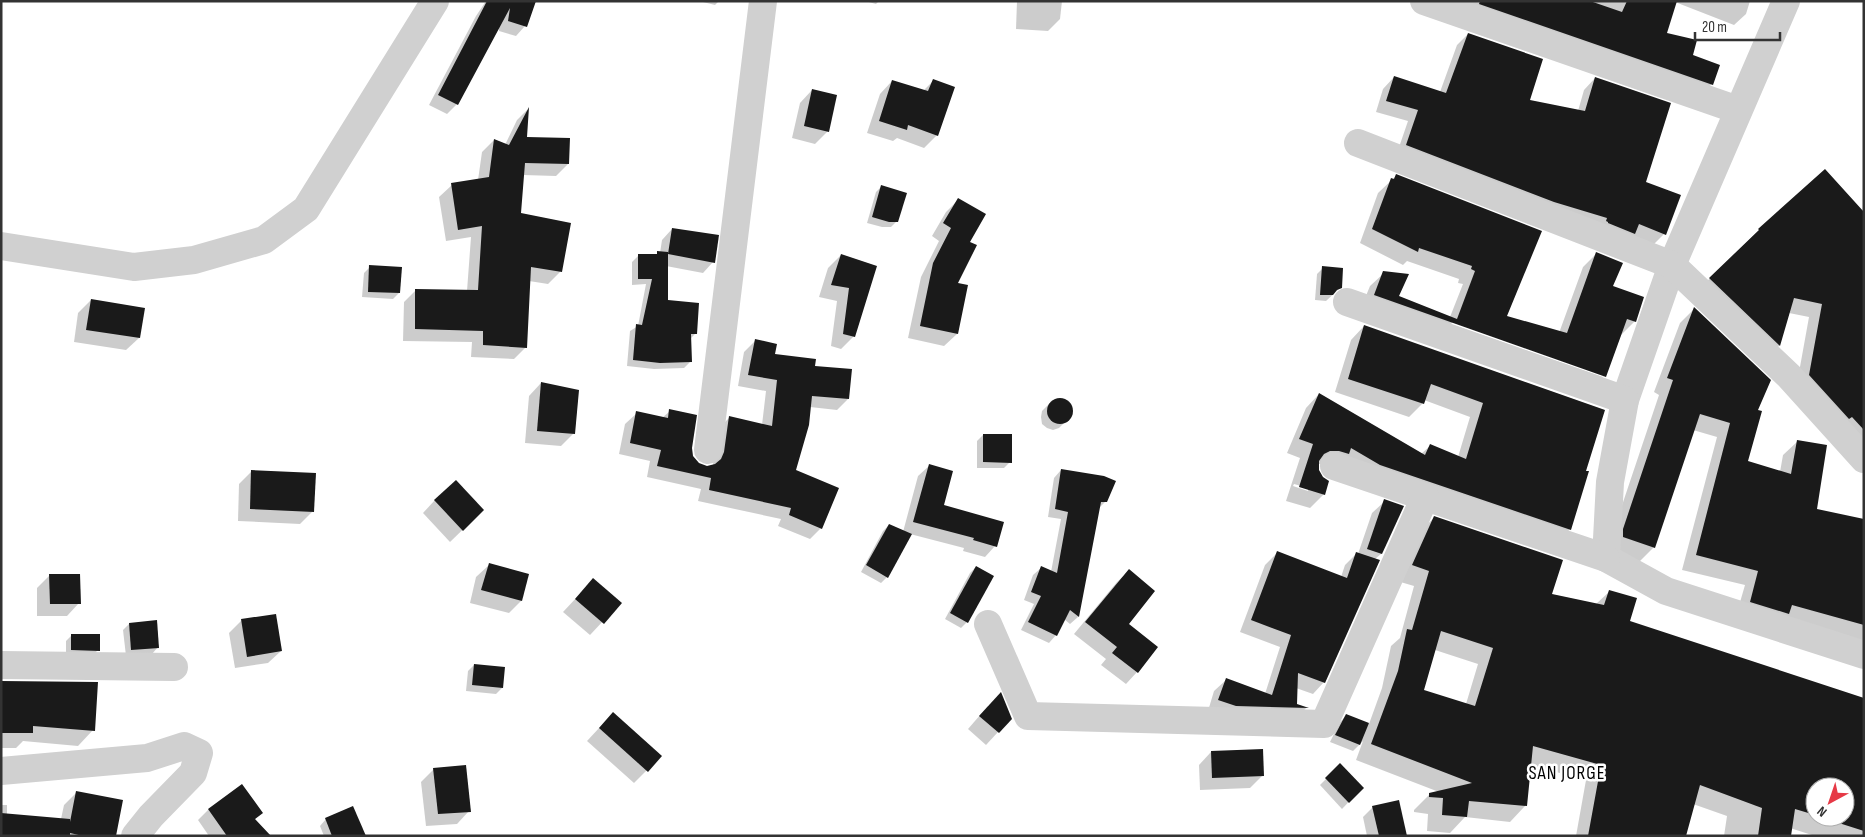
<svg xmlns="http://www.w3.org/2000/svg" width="1865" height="837" font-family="'Sofia Sans Condensed',sans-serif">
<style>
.shadow{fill:#0003;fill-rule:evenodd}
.building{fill:#1a1a1a;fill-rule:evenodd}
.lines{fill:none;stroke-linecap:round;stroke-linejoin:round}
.street{stroke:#d0d0d0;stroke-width:28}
.labels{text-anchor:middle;stroke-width:5;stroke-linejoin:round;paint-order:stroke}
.neighbourhood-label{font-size:19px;letter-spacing:1px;fill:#000;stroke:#fff}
</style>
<rect width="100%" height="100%" fill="#fff"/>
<g class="shadow">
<path d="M486,1h48l-9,25 -9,10 -17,-5v-6l-42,79 -10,10 -18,-9 47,-89z"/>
<path d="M699,1h20l-4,4z"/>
<path d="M865,1h14l-3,3z"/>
<path d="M1017,1h45l-2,18 -12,12 -32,-2z"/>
<path d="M1467,1h283l-4,13 -12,11 -59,-23 -10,32 26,22 21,28 -12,11 -237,-82z"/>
<path d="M1468,34l60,67 50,10 6,-21 11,-12 50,104 19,52 -11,11 -257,-89 12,-35 -32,-9 7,-23 11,-12 46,15 17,-47z"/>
<path d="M892,81l31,10 10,-10 4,54 -13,13 -27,-10 -4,3 -26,-8 13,-39z"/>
<path d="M812,90l16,41 -13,13 -23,-6 8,-35z"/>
<path d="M527,110l-1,28 42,26 -12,12 -33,-1 -4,39 50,10 -9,48 -12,12 -19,-3 -3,66 -12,12 -43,-2 1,-15 -69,-1 1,-39 12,-12 51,1 4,-54 -25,4 -7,-44 13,-12 26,-5 4,-28 12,-12 11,5 12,-25z"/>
<path d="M1825,171l39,43v244l-68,-69 13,-72 -20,-4 -10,33 -13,13 -70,-67 63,-62z"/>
<path d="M1396,176l144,56 -34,85 53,16 24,-66 13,-13 15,32 24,35 -14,14 -17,41 -13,13 -230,-81 9,-22 14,-13 14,23 52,21 13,-33 -5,-1 1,-4 -52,-18 -4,4 -43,-22 18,-50zM1453,322l151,53 -1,2 -152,-53z"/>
<path d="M882,186l15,35 -6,6h-9l-15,-4 9,-31z"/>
<path d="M958,200l10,42 -12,42 1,50 -13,12 -36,-8 13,-61 18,-36 -7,-5 14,-24z"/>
<path d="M672,229l41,33 -10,11 -37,-7 1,35 28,33 -5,5v23l-6,6 -30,1 -27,-3 3,-35 8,-5 8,-42 -14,1v-23l6,-6 17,-1 5,-2 2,-13z"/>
<path d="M841,255l34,11 -21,70 -13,13 -10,-3 6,-45 -18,-4 9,-29z"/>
<path d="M370,267l29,26 -6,6 -31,-2 2,-24z"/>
<path d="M1323,268l18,19 -15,14 -11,-1 2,-26z"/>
<path d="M91,300l53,9 -5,29 -13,12 -52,-8 4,-29z"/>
<path d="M1694,309l63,102 -10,51 33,10 3,-17 15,-14 17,69 49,11v133l-128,-38 9,-31 -63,-15 35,-133 -24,-7 -39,117 -15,15 -30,-18 50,-149 -5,-3 26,-69z"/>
<path d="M1364,326l240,84 -19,61 -15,58 -13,14 -233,-79h-6v6l6,24 -14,14 -24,-7 14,-43 -13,-5 19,-45 13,-14 102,60 9,-8 28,11 12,-40 -46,-17 -2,4 -13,13 -74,-25 16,-52zM1294,484l14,4v3l-15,-5z"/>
<path d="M755,341l18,14 41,12 34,32 -11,11 -27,-3 -16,64 27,57 -11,11 -32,-13 3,-7 -83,-18 3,-12 -54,-12 3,-16 -31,-7 6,-30 12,-11 25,5 8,-7 21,37 1,8 6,8 7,3 8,-2 5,-36 11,-11 33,7 4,-34 -28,-5 6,-34z"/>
<path d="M541,383l33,50 -13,13 -36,-3 4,-47z"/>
<path d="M1059,399l7,1 4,5 2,6 -2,6 -11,11 -6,2 -6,-2 -5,-4 -1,-7 1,-6 11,-11z"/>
<path d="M983,435l27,27 -6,6h-27v-27z"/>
<path d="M929,466l13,39 53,41 -10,11 -22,-6 1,-3 -54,-14 -23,43 -6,6 -20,-11 22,-41 6,-6 14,7 15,-56z"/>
<path d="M1061,470l45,31 -8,8 -20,108 -8,7 -6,-5 -8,16 -7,8 -28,-13 13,-26 -10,-4 9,-25 8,-7 10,4 10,-53 -13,-2 6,-39z"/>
<path d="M252,471l60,41 -12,12 -62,-3 1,-37z"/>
<path d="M435,500l48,10 -33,32 -27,-29z"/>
<path d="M1385,501l-4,53 -6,5 -51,123 -11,12 -17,-6v17l10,3 -10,11 -88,-8 6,-20 12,-11 39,14 15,-47 -40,-15 25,-67 12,-12 64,24 4,-12 12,-12 1,1 14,-41z"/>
<path d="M1434,518l116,76 46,10 13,-12 20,30 235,78v136h-49l-25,-8 -1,8h-65l3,-20 -34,-12 -9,32h-108l10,-56 -56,-15 -5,41 -15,16 -45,-5 -15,16 -23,-2 1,-17 -14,-2v-2l16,-16 9,-2 -83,-32 7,-19 -10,10 -23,-9 10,-20 6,-6 23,8 13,-36 9,-42 9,-8 14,-52 -17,-5 21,-48zM1435,650l43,14 -12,40 -43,-13zM1815,787h30v30h-30z"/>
<path d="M489,565l39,10 -7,26 -12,12 -39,-10 6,-26z"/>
<path d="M976,567l-9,55 -6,6 -16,-9 25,-46z"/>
<path d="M1129,571l-2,53 10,48 -11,12 -25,-19 5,-6 -32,-25 43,-52z"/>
<path d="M50,575l29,28 -12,13h-30v-28z"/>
<path d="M593,580l27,23 -30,32 -27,-23z"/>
<path d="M242,620l39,31 -13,12 -33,5 -6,-35z"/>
<path d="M129,624l29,23 -6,7 -26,2 -3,-26z"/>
<path d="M72,635l26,15 -6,6h-26v-15z"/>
<path d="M474,665l30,3 -2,20 -6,6 -30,-3 2,-20z"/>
<path d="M1,682l92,48 -15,16 -55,-5 -7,7h-15z"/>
<path d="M988,706l23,12 -25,27 -18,-16z"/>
<path d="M613,713l48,43 -27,27 -47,-42z"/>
<path d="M1211,752l52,23 -13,13 -50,2 -1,-25z"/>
<path d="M1340,765l22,23 -20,21 -22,-24z"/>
<path d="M434,769l35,42 -12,13 -31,2 -5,-44z"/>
<path d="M242,786l20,27 -8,7 16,16h-61l-11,-16 10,-10z"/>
<path d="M77,792l37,44h-113v-31h6v10l54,4 3,-14z"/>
<path d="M1373,807l32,29h-38l-4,-19z"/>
<path d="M353,808l4,28h-33l-4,-10 6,-7z"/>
</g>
<g class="building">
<path d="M487,1h49l-9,26 -19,-6 2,-13 -52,97 -20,-10z"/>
<path d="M1480,1h110l32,11 5,-11h50l-10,32 30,7 -4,15 27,10 -7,20 -234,-81z"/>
<path d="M1468,33l75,26 -13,41 55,11 10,-34 76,26 -25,79 35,13 -15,40 -27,-11 -4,10 -27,-11v-1l-2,-1 1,-3 -53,-16 -148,-57 12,-35 -32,-9 8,-25 52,17z"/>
<path d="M933,79l22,8 -17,49 -30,-11 -1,5 -28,-9 13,-41 36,11z"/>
<path d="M812,89l25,6 -8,37 -25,-6z"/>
<path d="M529,107l-2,30 43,1 -1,26 -44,-1 -4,50 50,10 -9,49 -31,-5 -4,81 -44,-3v-14l-68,-2v-40l63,1 4,-64 -24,4 -7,-47 38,-6 5,-38 15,6z"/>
<path d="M1825,169l39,43v218l-12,-13 -3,2 -40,-44 13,-71 -28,-6 -14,48 -71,-68 50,-48 -1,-1z"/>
<path d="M1396,174l146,57 -35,85 60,17 29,-81 27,11 -10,23 31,11 -8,25 -9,-3 -21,58 -232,-82 9,-24 26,3 -10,22 58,23 18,-48 -4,-2 1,-3 -53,-18 -1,4 -46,-23 19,-51 3,1z"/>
<path d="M881,185l26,8 -9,29h-9l-17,-5z"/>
<path d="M958,198l28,16 -16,28 7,3 -19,38 10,2 -10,49 -38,-8 13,-63 18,-35 -8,-5z"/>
<path d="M672,228l47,7 -4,28 -47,-9z"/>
<path d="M657,251l11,1v48l31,3 -2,31h-6l1,28 -32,1 -27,-3 3,-36 6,1 10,-46h-14v-25h19z"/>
<path d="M841,254l36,12 -22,71 -12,-3 6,-46 -18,-3z"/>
<path d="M369,265l33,2 -2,26 -32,-1z"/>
<path d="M1322,266l21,2 -1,20 -5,2 -4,5h-13z"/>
<path d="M91,299l54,9 -5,30 -54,-8z"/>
<path d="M1694,307l77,73 -13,30 4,1 -14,50 43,13 6,-34 30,5 -10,64 47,10v106l-72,-20 -3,9 -39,-12 8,-31 -62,-16 34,-132 -30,-9 -45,134 -32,-11v-8l50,-149 -6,-2z"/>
<path d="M1364,325l241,85 -19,61h3l-18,59 -191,-65 -29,-17 -2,6 -10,-3h-9l-6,3 -5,7v9l4,7 6,4 -4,14 -26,-8 14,-43 -14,-5 20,-46 106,62 5,-11 36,15 17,-56 -52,-19 -7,20 -76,-25z"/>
<path d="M755,339l22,5 -2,10 41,5 -1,7 37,3 -3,30 -37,-3 -3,29 -13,45 43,18 -17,41 -33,-14 2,-7 -82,-18 2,-12 -54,-12 4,-16 -31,-7 6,-32 32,7 1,-9 28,6 -5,33 1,8 6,7 8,3 8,-2 6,-5 3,-7 5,-36 43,10 5,-46 -29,-5z"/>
<path d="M541,382l38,8 -4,44 -38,-3z"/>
<circle cx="1060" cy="411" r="13"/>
<path d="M983,434h29v29l-29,-1z"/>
<path d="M929,464l24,7 -9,34 60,17 -7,25 -24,-7 1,-2 -61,-16z"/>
<path d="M1061,469l43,7 12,5 -9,21h-6l-22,115 -9,-7 -13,26 -29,-14 13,-26 -10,-4 10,-26 16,7 11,-61 -13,-3z"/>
<path d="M251,470l65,3 -2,39 -64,-3z"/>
<path d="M456,480l28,30 -21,21 -29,-31z"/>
<path d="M1384,499l20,7 -22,48 -15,-5z"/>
<path d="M1434,516l129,44 -11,34 52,11 5,-15 28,8 -7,23 234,77v133l-44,-14h25v-30h-30v28l-20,-6 -4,27h-33l4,-28 -62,-23 -14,51h-98l13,-71 -68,-19 -6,60 -58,-5 -2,16 -25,-2 1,-17 -14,-1v-4l43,-10 -101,-39 27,-73 9,-42 5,1 17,-59 -17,-6zM1441,631l52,17 -18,58 -51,-16z"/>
<path d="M889,524l23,10 -24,44 -22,-13z"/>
<path d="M1277,551l70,27 9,-26 24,8 -55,123 -27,-10 -1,31 12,4 -73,-2 -18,-6 8,-22 46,17 19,-60 -40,-15z"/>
<path d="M489,563l40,11 -7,27 -41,-11z"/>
<path d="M976,566l18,10 -26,47 -18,-10z"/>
<path d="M1129,569l26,22 -26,33 29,23 -20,26 -26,-20 5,-6 -32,-25z"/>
<path d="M49,574h31l1,30h-31z"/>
<path d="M593,578l29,25 -18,21 -29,-25z"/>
<path d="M276,614l6,37 -35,6 -6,-38z"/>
<path d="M157,620l2,28 -28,2 -2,-27z"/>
<path d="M71,634h29v17l-29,-1z"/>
<path d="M474,664l31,3 -2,21 -31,-3z"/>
<path d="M1,681l97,1 -3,49 -62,-5v7h-32z"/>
<path d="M1001,692l11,27 -13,14 -20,-17z"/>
<path d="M613,712l49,44 -14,16 -49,-44z"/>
<path d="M1346,714l23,9 -9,22 -25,-10z"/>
<path d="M1263,749l1,27 -52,2 -1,-27z"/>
<path d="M1340,763l24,25 -15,15 -24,-25z"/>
<path d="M466,765l5,47 -33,2 -5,-46z"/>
<path d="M242,784l21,29 -8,6 16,17h-44l-19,-27z"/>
<path d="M76,791l47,9 -7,36h-33l-13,-3v3h-69v-23l69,6v3z"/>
<path d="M1399,800l8,36h-28l-7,-30z"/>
<path d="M353,806l13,30h-34l-7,-18z"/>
</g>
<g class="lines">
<g class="street">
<path d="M1424,1l314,109"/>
<path d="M1786,1l-114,264 -47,135 -15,82 -4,76 60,33 198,64"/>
<path d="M1358,143l314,122 117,111 75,83"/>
<path d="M1,246l133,21 60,-7 70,-20 42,-31 129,-208"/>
<path d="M1347,302l278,98"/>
<path d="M708,450l55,-449"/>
<path d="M1334,466l272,92"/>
<path d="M988,624l40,92 296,8 101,-227"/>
<path d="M1,665l173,2"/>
<path d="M1,771l146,-13 37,-12 15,7 -6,20 -42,43 -16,20"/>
</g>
</g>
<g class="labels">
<g class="neighbourhood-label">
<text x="1567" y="779">SAN JORGE</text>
</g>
</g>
<rect width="1865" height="837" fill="none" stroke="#333333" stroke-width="5"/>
<g transform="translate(1830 802) rotate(220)"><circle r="24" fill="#ffffff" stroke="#adadad"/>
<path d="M0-4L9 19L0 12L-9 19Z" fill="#e63946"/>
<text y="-8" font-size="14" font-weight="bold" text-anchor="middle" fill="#333333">N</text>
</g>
<path d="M1695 32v8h85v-8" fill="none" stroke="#333333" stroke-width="2.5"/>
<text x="1702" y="32" font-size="15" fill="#333333" stroke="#ffffff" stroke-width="4" paint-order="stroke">20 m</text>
</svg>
